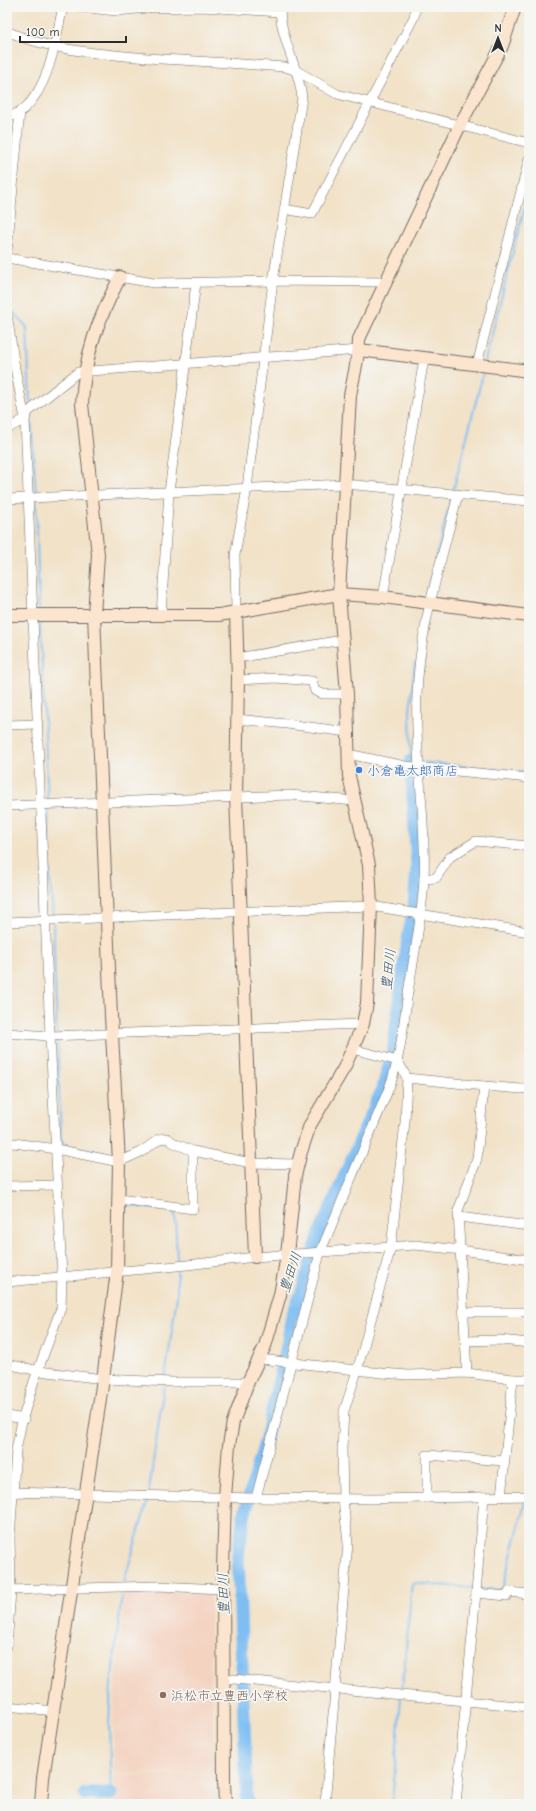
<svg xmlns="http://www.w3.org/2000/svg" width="536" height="1811" font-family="'Comic Neue','Klee One',sans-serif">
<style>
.built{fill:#f4d3c1}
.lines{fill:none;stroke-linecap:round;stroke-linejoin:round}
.stream{stroke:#7ebef3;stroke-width:2}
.river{stroke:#7ebef3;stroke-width:13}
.street-casing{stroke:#716b62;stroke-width:10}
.secondary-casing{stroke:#716b62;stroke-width:14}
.street{stroke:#fff;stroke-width:9}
.secondary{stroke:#fce5cf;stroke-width:12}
.shop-dot{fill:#3f7fe0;stroke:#f6f6f2;stroke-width:1.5}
.education-dot{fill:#8d6e63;stroke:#f6f6f2;stroke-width:1.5}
.labels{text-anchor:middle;stroke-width:3.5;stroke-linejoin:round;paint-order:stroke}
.shop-label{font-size:13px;fill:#366cbe;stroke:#f6f6f2;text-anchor:start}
.education-label{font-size:13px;fill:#785e54;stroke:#f6f6f2;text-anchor:start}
.water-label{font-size:14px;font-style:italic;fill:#445767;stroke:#f6f6f2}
</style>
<rect width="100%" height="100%" fill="#f6f6f2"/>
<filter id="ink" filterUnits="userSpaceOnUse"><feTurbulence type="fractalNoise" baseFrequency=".025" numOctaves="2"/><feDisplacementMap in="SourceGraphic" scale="8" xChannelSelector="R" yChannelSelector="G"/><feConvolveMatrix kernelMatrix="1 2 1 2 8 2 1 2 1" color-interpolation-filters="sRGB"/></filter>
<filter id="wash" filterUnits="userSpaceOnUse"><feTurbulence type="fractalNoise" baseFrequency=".012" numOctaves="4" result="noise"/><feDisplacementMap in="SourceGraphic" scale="16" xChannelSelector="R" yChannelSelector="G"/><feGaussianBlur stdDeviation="0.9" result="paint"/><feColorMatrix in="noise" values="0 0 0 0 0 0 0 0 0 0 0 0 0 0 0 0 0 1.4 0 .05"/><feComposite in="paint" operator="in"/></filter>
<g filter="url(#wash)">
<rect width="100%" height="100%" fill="#f2e2c8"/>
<g class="built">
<path d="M125,1591l85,2v73l5,106 -101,1 -1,-63z"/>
<path d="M216,1774l2,30h-103v-29z"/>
</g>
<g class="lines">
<g class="stream">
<path d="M10,296l1,14 16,17 3,75"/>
<path d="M485,361l44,-171"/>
<path d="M31,417l5,79"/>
<path d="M453,491l31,-121"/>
<path d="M36,500l3,109"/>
<path d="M426,598l25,-101"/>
<path d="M40,621l8,181"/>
<path d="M420,631l4,-25"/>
<path d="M415,761h-4l-1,-50 5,-48"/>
<path d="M424,762l105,11"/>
<path d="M48,806l2,74 3,38"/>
<path d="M53,922l4,112"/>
<path d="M57,1038l4,101 4,6 40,9"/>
<path d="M125,1205l47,6 3,4 2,45"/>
<path d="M165,1378l12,-82v-24"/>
<path d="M149,1491l15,-106"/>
<path d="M124,1582l24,-83"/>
<path d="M478,1589l24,1 24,-91"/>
<path d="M402,1692l10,-109 62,5"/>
<path d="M111,1794l-2,-69 2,-41 11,-89"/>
<path d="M392,1804l9,-106"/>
</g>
<g class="river">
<path d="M85,1794h26"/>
<path d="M247,1804l-9,-249 6,-39 22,-78 22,-97 4,-25 10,-24 17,-57 63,-145 11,-38 15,-113 6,-31 3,-41 -6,-106"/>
</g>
</g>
</g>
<g filter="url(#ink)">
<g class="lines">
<g class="street-casing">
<g id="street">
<path d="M80,7l36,4 31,-3 55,-1 78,5"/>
<path d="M7,31c45,21 105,24 154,28 42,2 83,5 124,8l12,4 40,23 192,49"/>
<path d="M7,119c6,-4 13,-7 18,-11 26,-25 30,-68 38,-101"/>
<path d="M284,209l28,5 102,-197 2,-10"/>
<path d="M7,252l13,-141"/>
<path d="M7,258l147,25 119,-2 113,1"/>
<path d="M7,314l8,54 10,51 25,617 12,240 -1,32 -27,73 -12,40 -6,29 -6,88 1,52 -4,57"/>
<path d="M477,365l52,-206"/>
<path d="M7,429l18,-10 3,-7 50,-40 281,-22"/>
<path d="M7,499l338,-15 184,17"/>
<path d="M383,597l41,-238"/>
<path d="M236,612l-1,-57 12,-67 26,-207 29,-183c-3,-31 -22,-59 -22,-91"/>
<path d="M161,615l8,-123 27,-209"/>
<path d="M237,658l105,-18"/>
<path d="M238,680l38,-2 36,3 3,10 8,3h24"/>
<path d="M237,719l50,5 61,8"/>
<path d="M7,725l31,-1"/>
<path d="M348,754l57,12 124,12"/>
<path d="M7,806l283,-11 64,6"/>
<path d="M424,879l12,-1 14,-21 26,-16 53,5"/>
<path d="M7,922l364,-16 158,26"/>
<path d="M7,1033l43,3 313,-12"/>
<path d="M407,1078l77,8 37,3 8,-1"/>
<path d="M7,1144l7,-1 42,6 63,13 22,-10 18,-13 8,-1 7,5 19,8 58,12 46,1"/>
<path d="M7,1186l50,-1"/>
<path d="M119,1199l74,10v-58"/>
<path d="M459,1217l70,9"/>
<path d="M7,1282l180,-17 68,-8 160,-12 46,5 68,10"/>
<path d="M464,1312h65"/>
<path d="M465,1341l35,-1 29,3"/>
<path d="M260,1359l122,14 26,2 59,-2 46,6h16"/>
<path d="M7,1364l32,7 64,8 68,3h77"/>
<path d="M467,1373l-9,-162 19,-52 7,-73"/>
<path d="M7,1416l17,3"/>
<path d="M7,1492l247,6 120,1 155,-3"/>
<path d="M484,1497l-8,96 31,3 2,-4 20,2"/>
<path d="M501,1497l12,-118"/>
<path d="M256,1498l64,-245 69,-165c11,-29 14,-59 18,-89 6,-39 15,-79 17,-120 3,-60 -10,-123 -7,-184 2,-68 25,-135 41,-201"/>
<path d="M427,1498v-43l77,6"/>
<path d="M7,1590l150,-4 65,3"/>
<path d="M223,1678l306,29"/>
<path d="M7,1706l47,5"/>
<path d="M325,1804l23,-261 -5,-44 -1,-50 2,-38 13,-40 34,-124 14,-125 2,-44 -9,-17 -45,-12"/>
<path d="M456,1804l20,-211"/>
</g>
</g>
<g class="secondary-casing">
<g id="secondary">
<path d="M359,350l170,21"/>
<path d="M7,615h212l17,-3"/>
<path d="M255,1257l-19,-460 2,-117 -2,-68 103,-18 44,3 146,19"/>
<path d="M41,1804l2,-26 60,-399 14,-108 2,-109 -8,-146 -17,-401 4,-60 -16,-151c2,-49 16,-84 38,-127"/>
<path d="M225,1804l-1,-23 -1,-211 2,-73 4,-52 4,-23 15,-40 17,-36 15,-51 7,-40 8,-79 6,-24 9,-27 34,-57 11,-25 8,-19 4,-21 4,-97 -2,-41 -20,-89 -2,-82 -8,-100 11,-198c3,-18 9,-38 9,-57l101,-214 42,-79 13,-39"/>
</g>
</g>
<use href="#street" class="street"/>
<use href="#secondary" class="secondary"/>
</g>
</g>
<circle class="shop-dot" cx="359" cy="770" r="4"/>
<circle class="education-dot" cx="163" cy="1695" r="4"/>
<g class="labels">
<g class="shop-label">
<text x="367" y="775">小倉亀太郎商店</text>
</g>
<g class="education-label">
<text x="171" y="1700">浜松市立豊西小学校</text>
</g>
<g class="water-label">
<text transform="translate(388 969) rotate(-83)" y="5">豊田川</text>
<text transform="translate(290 1272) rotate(-71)" y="5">豊田川</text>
<text transform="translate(223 1594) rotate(-92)" y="5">豊田川</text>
</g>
</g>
<rect width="536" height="1811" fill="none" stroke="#f6f6f2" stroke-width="24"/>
<g transform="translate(498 38)" stroke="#f6f6f2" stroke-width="3" paint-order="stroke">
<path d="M0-3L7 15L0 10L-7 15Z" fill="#2b2b2b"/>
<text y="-6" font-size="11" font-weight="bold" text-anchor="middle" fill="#2b2b2b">N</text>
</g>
<path d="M20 36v6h106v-6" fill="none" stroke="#2b2b2b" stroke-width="2"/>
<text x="26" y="36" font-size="12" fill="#2b2b2b" stroke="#f6f6f2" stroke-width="3" paint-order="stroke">100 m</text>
</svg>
